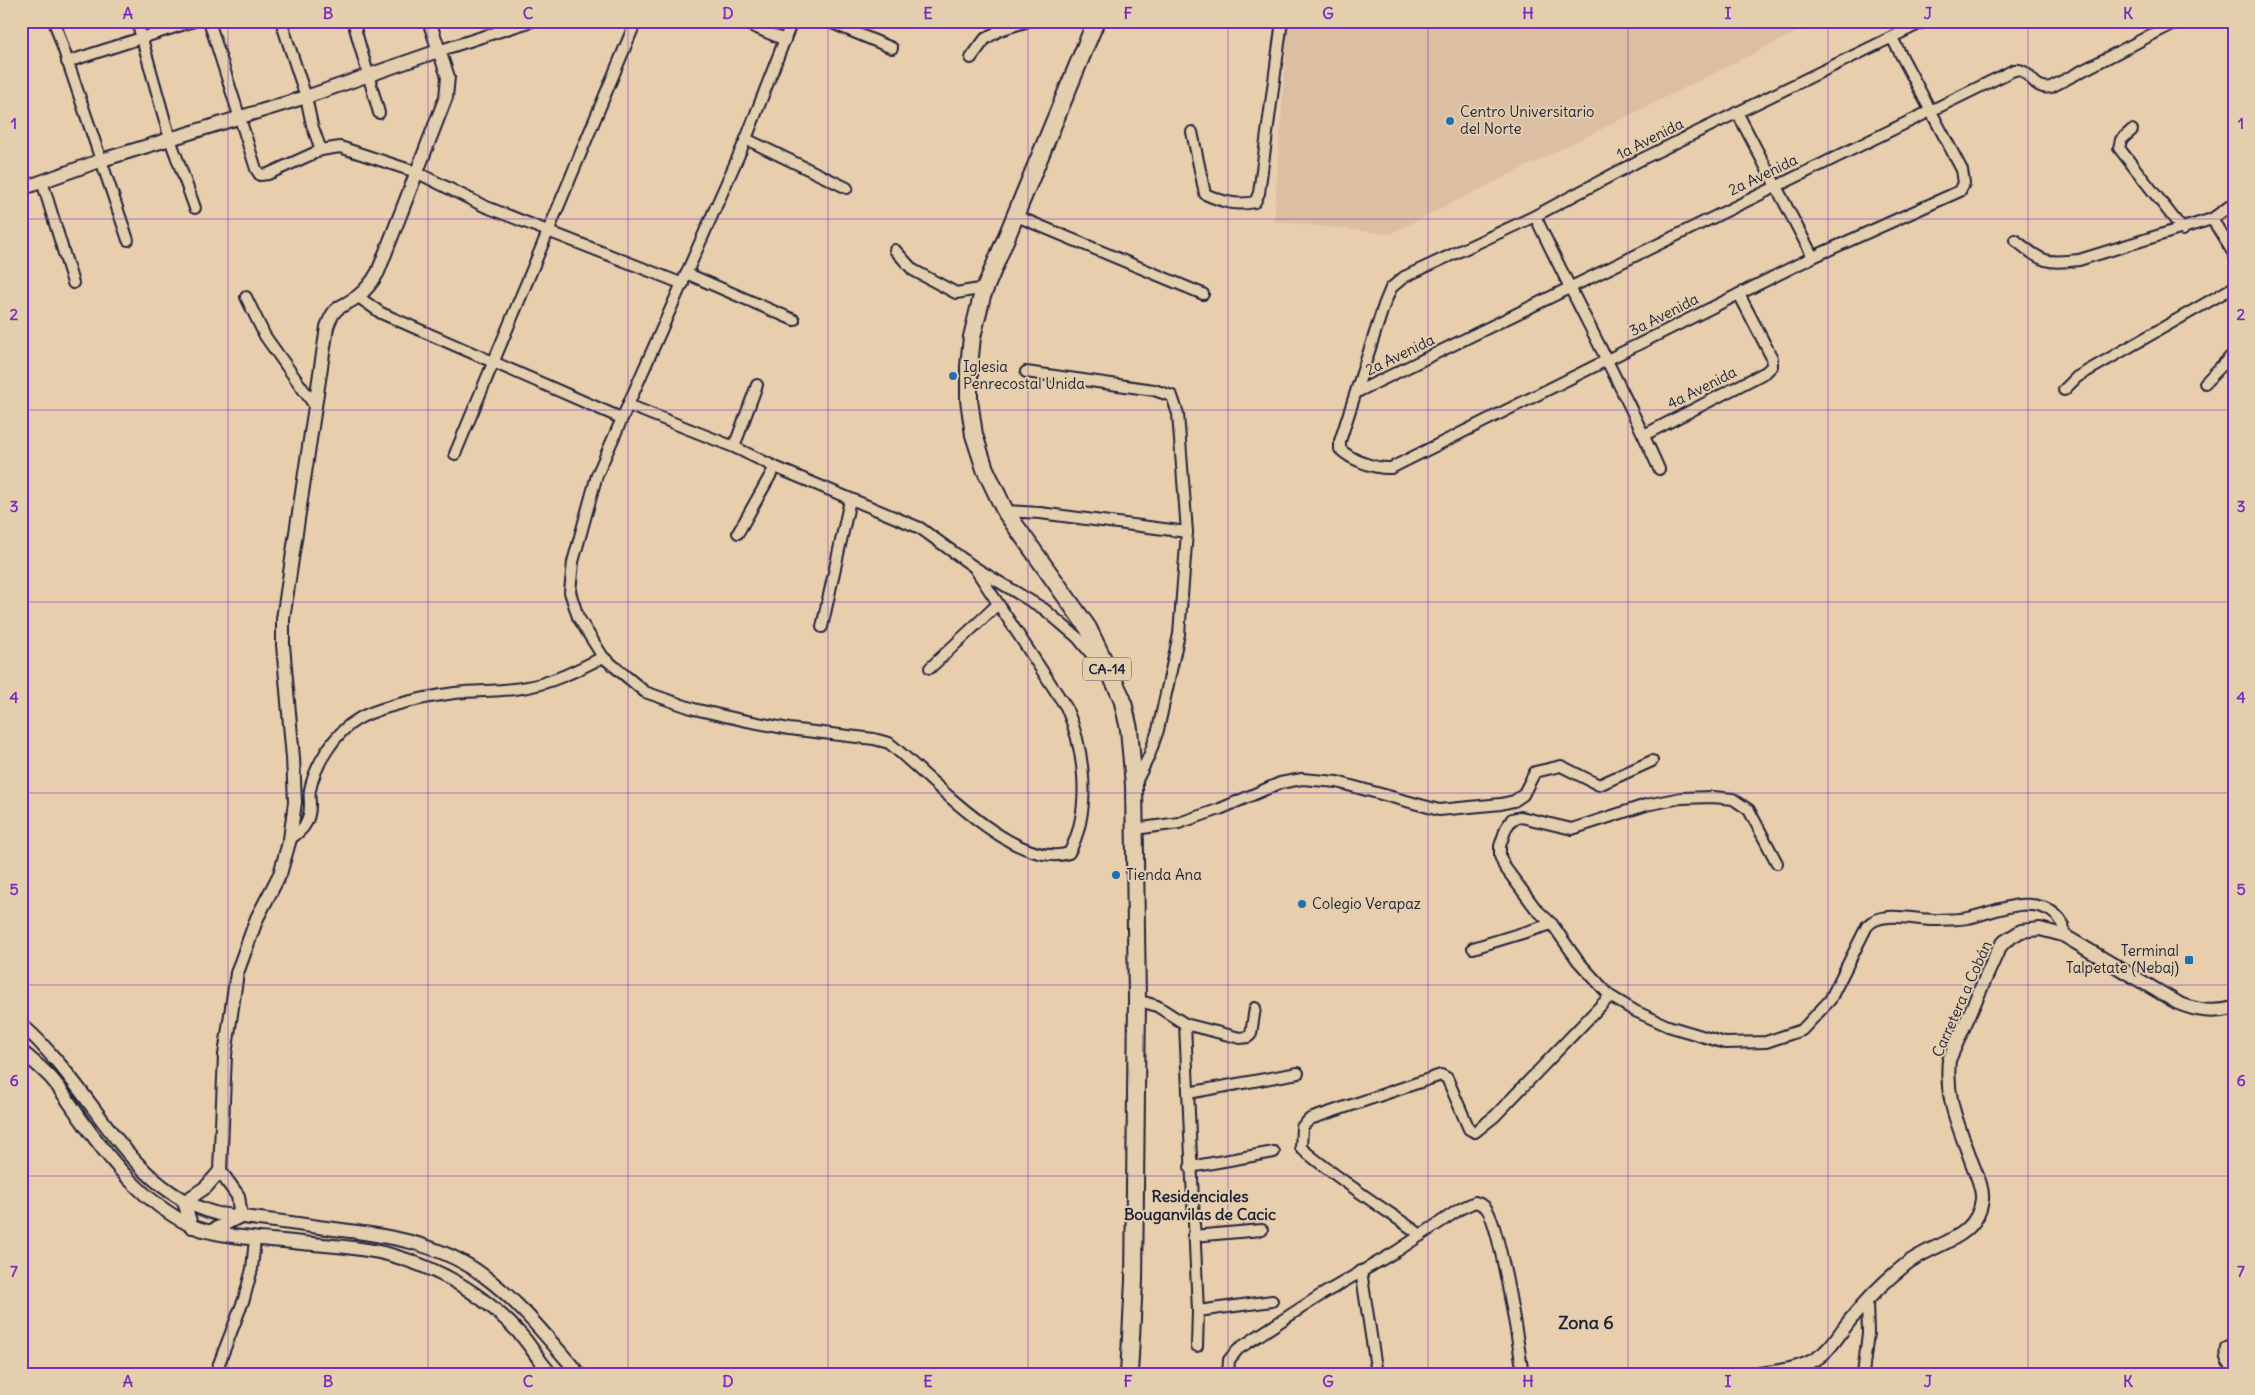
<svg xmlns="http://www.w3.org/2000/svg" width="2255" height="1395" font-family="Delius,sans-serif">
<style>
.built{fill:#dcbfa3}
.lines{fill:none;stroke-linecap:round;stroke-linejoin:round}
.minor-casing{stroke:#22223b;stroke-width:14}
.tertiary-casing{stroke:#22223b;stroke-width:16}
.trunk-casing{stroke:#22223b;stroke-width:20}
.minor{stroke:#e3cead;stroke-width:10}
.tertiary{stroke:#e3cead;stroke-width:12}
.trunk{stroke:#e3cead;stroke-width:16}
.grid{fill:none;stroke:#7b2cbf;stroke-width:1;stroke-opacity:0.55}
.poi-dot{fill:#1f6fb2;stroke:#e3cead;stroke-width:2}
.labels{text-anchor:middle;stroke-width:4;stroke-linejoin:round;paint-order:stroke}
.shield{fill:#e3cead;stroke:#5c565d;stroke-width:1}
.shield-label{font-size:14px;font-weight:bold;fill:#22223b}
.poi-label{font-size:15px;fill:#22223b;stroke:#e3cead;text-anchor:start}
.street-label{font-size:15px;fill:#22223b;stroke:#e3cead}
.neighbourhood-label{font-size:16px;font-weight:bold;fill:#22223b;stroke:#e3cead}
.quarter-label{font-size:18px;font-weight:bold;fill:#22223b;stroke:#e3cead}
.neatline{fill:none;stroke:#7b2cbf;stroke-width:2}
.grid-label{font-size:16px;text-anchor:middle;font-weight:bold;fill:#7b2cbf}
</style>
<rect width="100%" height="100%" fill="#e8cead"/>
<filter id="ink" filterUnits="userSpaceOnUse"><feTurbulence type="fractalNoise" baseFrequency=".02" numOctaves="2"/><feDisplacementMap in="SourceGraphic" scale="10" xChannelSelector="R" yChannelSelector="G"/><feConvolveMatrix kernelMatrix="1 2 1 2 8 2 1 2 1" color-interpolation-filters="sRGB"/></filter>
<g filter="url(#ink)">
<path class="built" d="M1288,21h531l-429,213 -116,-13z"/>
<g class="lines">
<g class="minor-casing">
<g id="minor">
<path d="M54,21l74,219"/>
<path d="M137,21l33,118 25,69"/>
<path d="M209,21l47,148 4,6 8,-1 53,-24 19,-3 76,25 68,34 199,78"/>
<path d="M281,21l25,76 6,28 9,25"/>
<path d="M353,21l26,92"/>
<path d="M740,21l45,19"/>
<path d="M792,21l-46,118 -149,336 -24,87 -3,30 8,25 25,40 42,35 49,17 48,11 47,9 85,10 15,4c40,32 125,128 180,110 23,-43 16,-103 -3,-146l-92,-140"/>
<path d="M827,21l65,27"/>
<path d="M2233,21l1,1"/>
<path d="M1892,38l70,132 2,13 -4,8 -147,66 -422,211c-16,1 -40,-8 -51,-19v-8l44,-136 7,-17 13,-11 131,-61 107,-57 283,-138"/>
<path d="M438,51l94,-30"/>
<path d="M971,58l14,-19 15,-9 28,-9"/>
<path d="M67,62l127,-41"/>
<path d="M1737,112l76,145"/>
<path d="M2132,130l-11,10 -2,8 64,82"/>
<path d="M1192,132l13,62c18,8 31,12 50,8l4,-9 23,-172"/>
<path d="M746,139l101,49"/>
<path d="M42,181l31,102"/>
<path d="M1014,215l189,79"/>
<path d="M1535,216c40,85 86,167 124,253"/>
<path d="M2212,219l22,35"/>
<path d="M2015,240c28,22 29,24 64,20l133,-41 22,-16"/>
<path d="M895,250l18,20 43,23 29,-5"/>
<path d="M688,274l106,46"/>
<path d="M357,296l24,17 240,105"/>
<path d="M246,297l19,39 50,70"/>
<path d="M1026,372l128,18 18,6 6,18 9,118 -8,102 -21,96 -9,26 -13,26"/>
<path d="M2205,383l29,-30"/>
<path d="M2064,390l13,-13 157,-90"/>
<path d="M1357,392l657,-322c17,-3 17,21 37,17l127,-66"/>
<path d="M628,405l106,42 41,20 145,61 54,39 70,42 34,29 23,28"/>
<path d="M1644,435l122,-63 6,-6v-8l-33,-64"/>
<path d="M734,447l23,-62"/>
<path d="M455,454l181,-433"/>
<path d="M1005,511l35,2 147,19"/>
<path d="M738,533l37,-66"/>
<path d="M822,627l28,-127"/>
<path d="M930,668l68,-64"/>
<path d="M1135,829l44,-6 41,-14 60,-26 22,-4 35,3 102,28 62,-6 13,-3 9,-6 12,-23 26,-6 38,19 53,-24"/>
<path d="M290,839c13,-9 20,-17 20,-34 0,-5 -1,-10 0,-15 5,-25 25,-58 48,-71 22,-13 80,-25 107,-27 18,-1 38,-1 57,-4 28,-4 56,-18 81,-31"/>
<path d="M1777,863l-28,-53 -16,-11 -20,-2 -32,1 -35,7 -74,24 -51,-12 -9,2 -6,9 -6,18v10l4,10 32,43 16,15 26,37 32,35 25,15 33,15 57,17 41,-1 36,-12 28,-30 37,-74c15,-17 50,-5 70,-6 10,-1 21,0 31,-2 27,-6 64,-25 88,-3 7,6 9,12 7,20"/>
<path d="M1473,948l79,-24"/>
<path d="M1137,1000l20,6 28,18 55,14 8,-1 3,-3 4,-26"/>
<path d="M1185,1024l13,287 -1,35"/>
<path d="M1188,1093l110,-20"/>
<path d="M1190,1167l84,-15"/>
<path d="M1421,1235c-41,-29 -82,-55 -120,-87l1,-21 8,-8 131,-44 6,3 22,51 6,3 20,-16 115,-120"/>
<path d="M1193,1236l69,-6"/>
<path d="M1361,1271l16,103"/>
<path d="M1198,1311l74,-10"/>
<path d="M2234,1344l-8,4c-2,10 1,14 8,21"/>
<path d="M215,1374l29,-75 8,-30 3,-30"/>
<path d="M1228,1374l1,-14 9,-11 83,-54 76,-44 63,-42 15,-7c3,1 8,3 10,5 14,12 34,141 38,167"/>
<path d="M1863,1374l5,-41 -1,-31"/>
</g>
</g>
<g class="tertiary-casing">
<g id="tertiary">
<path d="M21,189l81,-29 204,-63 132,-46"/>
<path d="M21,1025c13,9 23,22 33,33 51,57 84,135 164,156 34,4 67,8 101,13 57,7 118,13 165,49 37,27 65,64 95,98"/>
<path d="M21,1051c11,9 22,18 31,28 12,14 22,31 33,46 29,40 60,78 105,100 26,13 82,14 112,18 29,3 60,4 89,12 50,14 95,41 130,80 11,12 19,28 30,39"/>
<path d="M192,1227l-8,-25 22,-15 14,-16 5,-116 12,-82 20,-55 23,-44 10,-35 5,-37 -2,-44 -10,-113v-26l44,-292c8,-23 13,-18 30,-30 9,-7 16,-16 21,-25l68,-175 2,-20 -19,-56"/>
<path d="M211,1231l30,-15 -3,-20 -18,-25"/>
<path d="M1758,1374c21,-3 39,-4 58,-15 15,-9 24,-27 35,-40 15,-19 35,-39 54,-54 26,-22 73,-24 77,-66 1,-12 -6,-25 -10,-36 -13,-37 -27,-63 -23,-103l50,-112 6,-7 16,-10 19,-2 23,6 115,68c19,8 35,10 56,5"/>
</g>
</g>
<g class="trunk-casing">
<path id="trunk" d="M1096,21l-114,275 -10,41 -3,29v34l5,35 11,34 20,42 83,117 34,70 7,31 5,56 3,215 -3,281 -5,93"/>
</g>
<use href="#minor" class="minor"/>
<use href="#tertiary" class="tertiary"/>
<use href="#trunk" class="trunk"/>
</g>
</g>
<path class="grid" d="M228,21v1353M428,21v1353M628,21v1353M828,21v1353M1028,21v1353M1228,21v1353M1428,21v1353M1628,21v1353M1828,21v1353M2028,21v1353M21,219h2213M21,410h2213M21,602h2213M21,793h2213M21,985h2213M21,1176h2213"/>
<g class="poi-dot">
<circle cx="1450" cy="121" r="5"/>
<circle cx="953" cy="376" r="5"/>
<circle cx="1116" cy="875" r="5"/>
<circle cx="1302" cy="904" r="5"/>
<rect x="2184" y="955" width="10" height="10" rx="2.5"/>
</g>
<g class="labels">
<rect class="shield" x="1083" y="657.5" width="48" height="23" rx="4"/>
<g class="shield-label">
<text x="1107" y="674">CA-14</text>
</g>
<g class="poi-label">
<text x="1460" y="117">Centro Universitario<tspan x="1460" dy="17">del Norte</tspan></text>
<text x="963" y="372">Iglesia<tspan x="963" dy="17">Penrecostal Unida</tspan></text>
<text x="1126" y="880">Tienda Ana</text>
<text x="1312" y="909">Colegio Verapaz</text>
<text x="2179" y="956" text-anchor="end">Terminal<tspan x="2179" dy="17">Talpetate (Nebaj)</tspan></text>
</g>
<g class="street-label">
<text transform="translate(1650 139) rotate(-27)" y="5">1a Avenida</text>
<text transform="translate(1763 175) rotate(-26)" y="5">2a Avenida</text>
<text transform="translate(1664 315) rotate(-27)" y="5">3a Avenida</text>
<text transform="translate(1400 355) rotate(-26)" y="5">2a Avenida</text>
<text transform="translate(1702 388) rotate(-27)" y="5">4a Avenida</text>
<text transform="translate(1962 999) rotate(-66)" y="5">Carretera a Cobán</text>
</g>
<g class="neighbourhood-label">
<text x="1200" y="1202">Residenciales<tspan x="1200" dy="18">Bouganvilas de Cacic</tspan></text>
</g>
<g class="quarter-label">
<text x="1586" y="1329">Zona 6</text>
</g>
</g>
<rect width="2255" height="1395" fill="none" stroke="#e3cead" stroke-width="55"/>
<rect x="28" y="28" width="2200" height="1340" class="neatline"/>
<g class="grid-label">
<text x="128" y="19">A</text>
<text x="328" y="19">B</text>
<text x="528" y="19">C</text>
<text x="728" y="19">D</text>
<text x="928" y="19">E</text>
<text x="1128" y="19">F</text>
<text x="1328" y="19">G</text>
<text x="1528" y="19">H</text>
<text x="1728" y="19">I</text>
<text x="1928" y="19">J</text>
<text x="2128" y="19">K</text>
<text x="14" y="129">1</text>
<text x="2241" y="129">1</text>
<text x="14" y="320">2</text>
<text x="2241" y="320">2</text>
<text x="14" y="512">3</text>
<text x="2241" y="512">3</text>
<text x="14" y="703">4</text>
<text x="2241" y="703">4</text>
<text x="14" y="895">5</text>
<text x="2241" y="895">5</text>
<text x="14" y="1086">6</text>
<text x="2241" y="1086">6</text>
<text x="14" y="1277">7</text>
<text x="2241" y="1277">7</text>
<text x="128" y="1387">A</text>
<text x="328" y="1387">B</text>
<text x="528" y="1387">C</text>
<text x="728" y="1387">D</text>
<text x="928" y="1387">E</text>
<text x="1128" y="1387">F</text>
<text x="1328" y="1387">G</text>
<text x="1528" y="1387">H</text>
<text x="1728" y="1387">I</text>
<text x="1928" y="1387">J</text>
<text x="2128" y="1387">K</text>
</g>
</svg>
